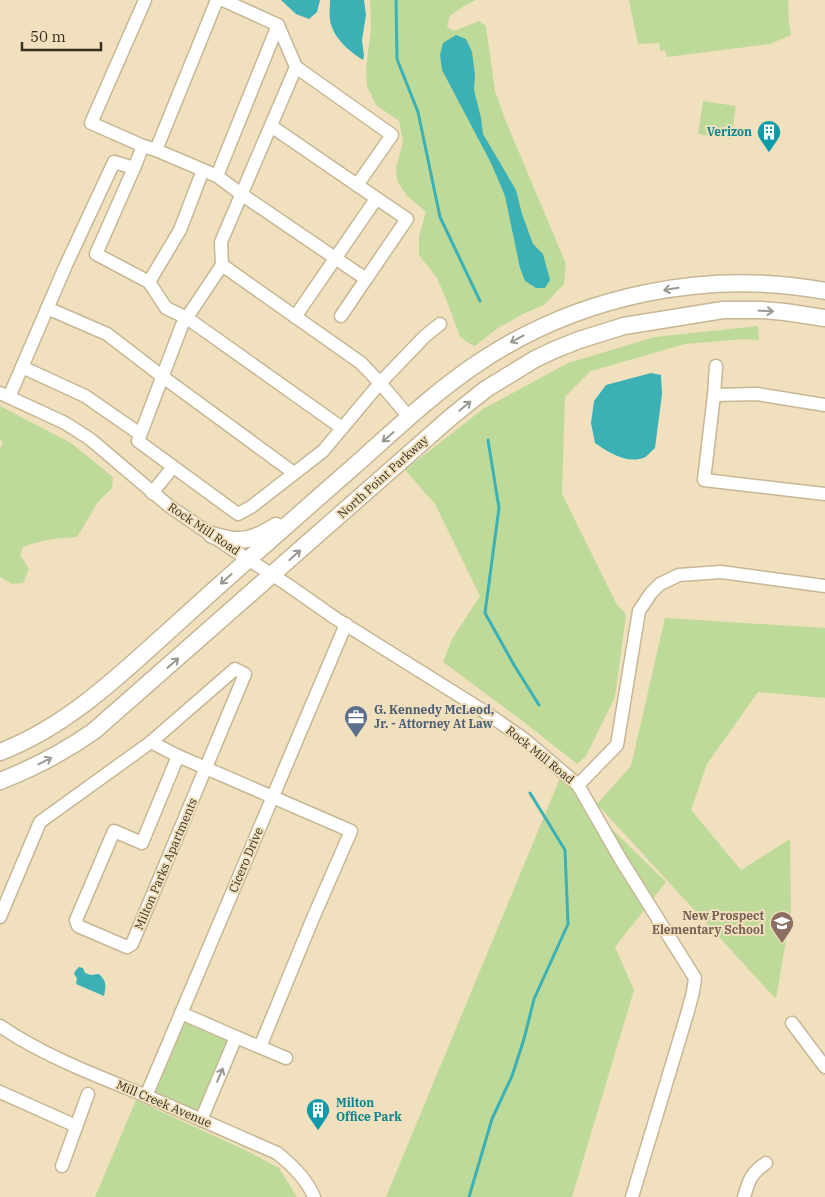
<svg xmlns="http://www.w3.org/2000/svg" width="825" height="1197" font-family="'IBM Plex Serif',serif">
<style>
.green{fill:#beda99}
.water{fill:#3bb0b5}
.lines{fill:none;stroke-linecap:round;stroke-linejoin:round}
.stream{stroke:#3bb0b5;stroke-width:3}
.minor-casing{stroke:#c6b795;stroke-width:15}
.tertiary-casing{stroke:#c6b795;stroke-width:19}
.minor{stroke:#fff;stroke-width:12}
.tertiary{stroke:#fff;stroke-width:16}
.oneway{stroke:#9a9790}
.labels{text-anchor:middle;stroke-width:4;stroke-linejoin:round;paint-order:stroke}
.culture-label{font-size:12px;font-weight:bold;fill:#0d838f;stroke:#f0e0bd;text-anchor:end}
.street-label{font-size:12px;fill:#352f21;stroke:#f0e0bd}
.service-label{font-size:12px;font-weight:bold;fill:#4e5e75;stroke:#f0e0bd;text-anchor:start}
.education-label{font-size:12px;font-weight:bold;fill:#785e54;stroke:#f0e0bd;text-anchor:end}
</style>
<rect width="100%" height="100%" fill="#f0e0bd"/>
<g class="green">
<path d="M370,0h106l-12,6 -14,10 -3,11 7,4 25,-10 7,5 9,65 10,28 61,145 -2,20 -20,21 -21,9 -25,14 -23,18 -5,-2 -10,-7 -12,-33 -11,-26 -18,-23v-19l7,-24 -19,-16 -10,-15 -1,-13 7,-26 -4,-21 -23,-16 -9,-19 -1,-17 5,-41z"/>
<path d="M629,0h159l1,23 2,12 -21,9 -103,13 -2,-7 -5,1 -1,-8 -21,1z"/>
<path d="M703,101l33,5 -5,33 -33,-5z"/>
<path d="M758,326l1,14 -15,-1 -59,5 -94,27 -26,26 -3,97 54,109 10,12 -11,82 -29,59 -9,8 -48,-38 -86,-64 9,-23 28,-43 -45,-92 -30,-34 78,-61 85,-46 87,-26z"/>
<path d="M0,406l71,37 42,34 -1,11 -14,14 -21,35c-19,1 -36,3 -54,10l-3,8 9,14 -6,14 -11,1 -12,-7v-127l3,-8 -3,-3z"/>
<path d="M665,618l160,10v70l-67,-6 -51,72 -16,46 50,60 49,-31 1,71 -15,89 -179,-195 34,-38z"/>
<path d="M560,778l106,104 -51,65 19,43 -62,207h-186z"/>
<path d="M183,1019l46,19 -30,73 -46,-20z"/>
<path d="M136,1100l109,50 34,18 18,29h-202z"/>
</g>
<g class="water">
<path d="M281,0h39l-3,12 -8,7 -13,-5z"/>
<path d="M330,0h34l2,15 -4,25 2,16 -1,4c-14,-9 -30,-22 -33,-40 -1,-6 0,-13 0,-20z"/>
<path d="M456,35l10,4 6,13 3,23 -1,15 7,28 2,16 33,56 6,24 11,30 10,10 7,26 -5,8h-9l-11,-7 -5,-13 -15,-72 -14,-33 -49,-93 -2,-15 3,-12z"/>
<path d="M651,373l10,2 1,19 -7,54c-4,3 -8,9 -12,10 -17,6 -35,-6 -48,-15l-4,-20 3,-22 12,-16z"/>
<path d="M79,967l4,1 2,5 6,2 8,-1c8,8 7,11 5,22l-28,-12 1,-6 -3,-4 2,-4z"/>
</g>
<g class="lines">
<g class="stream">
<path d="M396,0l1,59 21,53 22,105 40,84"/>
<path d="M488,440l11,68 -14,105 29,52 25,40"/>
<path d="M469,1197l23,-78 20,-43 12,-37 10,-40 34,-75 -3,-74 -35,-57"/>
</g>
<g class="minor-casing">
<g id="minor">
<path d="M145,0l-54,123 52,23 13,4 61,-150"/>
<path d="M223,0l55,25 18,42"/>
<path d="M271,126l86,59 35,-50 -96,-68 -75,175 1,23 139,98 19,20 29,34"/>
<path d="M156,150l61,26 61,-151"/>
<path d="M134,168l9,-22"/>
<path d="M217,176l24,18 125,85 41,-60 -50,-34"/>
<path d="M222,265l-40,60 -44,116 100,73 13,-7 72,-56 57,-68 45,-47 15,-12"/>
<path d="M149,282l31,-52 23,-60"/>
<path d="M47,308l60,26 56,43 131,96"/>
<path d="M341,316l25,-37"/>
<path d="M295,317l81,-118"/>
<path d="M716,366l-2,29 -10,85 121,14"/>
<path d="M22,367l63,29 55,38"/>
<path d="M0,393l65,30 25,16 79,67 63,43 56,36 47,33 144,90 45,31 54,46 43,75 74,118 -2,14 -5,19 -56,186"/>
<path d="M714,395l43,-1 68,11"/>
<path d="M9,397l57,-132 48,-103 20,6 -38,86 53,28 17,26 21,10 155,110"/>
<path d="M152,493l21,-26"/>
<path d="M151,742l27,14 173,75 -38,87 -53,129"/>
<path d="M578,785l39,-40 22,-134 12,-18 9,-9 19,-9 42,-3 104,14"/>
<path d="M0,917l40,-95 111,-80 84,-73 10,5 -113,270 -5,3 -49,-21 -2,-6 38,-89 28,12 36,-87"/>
<path d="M181,1013l55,24 -35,83"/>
<path d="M792,1023l33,44"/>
<path d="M0,1026c44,30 95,49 144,69 45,19 89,39 133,58 15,12 30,26 37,44"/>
<path d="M236,1037l50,21"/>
<path d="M0,1092l76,34"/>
<path d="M146,1096l200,-472"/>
<path d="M62,1166l26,-72"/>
<path d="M744,1197c5,-17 7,-24 22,-34"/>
</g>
</g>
<g class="tertiary-casing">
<g id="tertiary">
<path d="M212,535c8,2 16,5 24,5 15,1 28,-7 40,-14"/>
<path d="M0,752c71,-27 126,-83 182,-133 56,-51 113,-101 170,-151 42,-37 82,-76 129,-107 100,-66 226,-92 344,-70"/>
<path d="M0,781c34,-13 64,-29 94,-50l357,-314 35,-28 49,-30 19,-9 25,-10 45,-14 99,-16h38l24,2 40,6"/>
</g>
</g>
<use href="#minor" class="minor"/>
<use href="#tertiary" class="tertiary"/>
</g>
<defs><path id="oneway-shaft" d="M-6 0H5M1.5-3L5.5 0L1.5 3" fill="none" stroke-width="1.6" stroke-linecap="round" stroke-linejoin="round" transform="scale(1.25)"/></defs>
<g class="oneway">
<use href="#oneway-shaft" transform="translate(671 289) rotate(171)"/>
<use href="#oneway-shaft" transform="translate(766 311) rotate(3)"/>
<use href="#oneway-shaft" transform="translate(517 339) rotate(151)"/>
<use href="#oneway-shaft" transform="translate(465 406) rotate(-39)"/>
<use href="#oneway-shaft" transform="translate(388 437) rotate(139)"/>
<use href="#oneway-shaft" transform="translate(295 555) rotate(-42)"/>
<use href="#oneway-shaft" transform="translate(226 579) rotate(138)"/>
<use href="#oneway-shaft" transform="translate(173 663) rotate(-41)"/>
<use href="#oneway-shaft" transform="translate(45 761) rotate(-27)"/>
<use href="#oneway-shaft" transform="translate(220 1075) rotate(-67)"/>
</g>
<defs>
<g id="building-pin" transform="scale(1.25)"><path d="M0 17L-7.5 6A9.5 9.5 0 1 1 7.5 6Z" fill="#0f9aa8" stroke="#f0e0bd"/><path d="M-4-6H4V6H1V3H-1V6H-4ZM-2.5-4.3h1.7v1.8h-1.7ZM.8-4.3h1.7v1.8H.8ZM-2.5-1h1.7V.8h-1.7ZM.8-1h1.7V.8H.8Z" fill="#fff"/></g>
<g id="office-pin" transform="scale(1.25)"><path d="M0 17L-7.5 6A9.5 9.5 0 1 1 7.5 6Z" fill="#5c6f8a" stroke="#f0e0bd"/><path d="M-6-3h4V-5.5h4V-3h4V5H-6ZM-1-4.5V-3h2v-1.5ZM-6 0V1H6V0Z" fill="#fff"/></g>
<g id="school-pin" transform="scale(1.25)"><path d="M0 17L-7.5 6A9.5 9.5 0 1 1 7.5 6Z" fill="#8d6e63" stroke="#f0e0bd"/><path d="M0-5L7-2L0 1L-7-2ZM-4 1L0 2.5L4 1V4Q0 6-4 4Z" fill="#fff"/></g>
</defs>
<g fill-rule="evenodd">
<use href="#building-pin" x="769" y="132"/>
<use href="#office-pin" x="356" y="717"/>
<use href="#school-pin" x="782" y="923"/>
<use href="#building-pin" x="318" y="1110"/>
</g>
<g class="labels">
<g class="culture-label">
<text x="752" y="136">Verizon</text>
<text x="336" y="1107" text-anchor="start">Milton<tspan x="336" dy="14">Office Park</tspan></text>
</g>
<g class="street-label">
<text transform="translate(383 477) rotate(-42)" y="4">North Point Parkway</text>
<text transform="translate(204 529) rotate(34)" y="4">Rock Mill Road</text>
<text transform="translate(540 755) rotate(39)" y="4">Rock Mill Road</text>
<text transform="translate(246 860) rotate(-67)" y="4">Cicero Drive</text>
<text transform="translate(166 864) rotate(-67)" y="4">Milton Parks Apartments</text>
<text transform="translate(164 1104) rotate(23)" y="4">Mill Creek Avenue</text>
</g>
<g class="service-label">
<text x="374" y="714">G. Kennedy McLeod,<tspan x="374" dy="14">Jr. - Attorney At Law</tspan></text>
</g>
<g class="education-label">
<text x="764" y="920">New Prospect<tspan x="764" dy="14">Elementary School</tspan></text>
</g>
</g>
<path d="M22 42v8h79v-8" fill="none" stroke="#352f21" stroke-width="2.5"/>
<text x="30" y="42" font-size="15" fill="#352f21" stroke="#f0e0bd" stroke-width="4" paint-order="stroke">50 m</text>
</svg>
